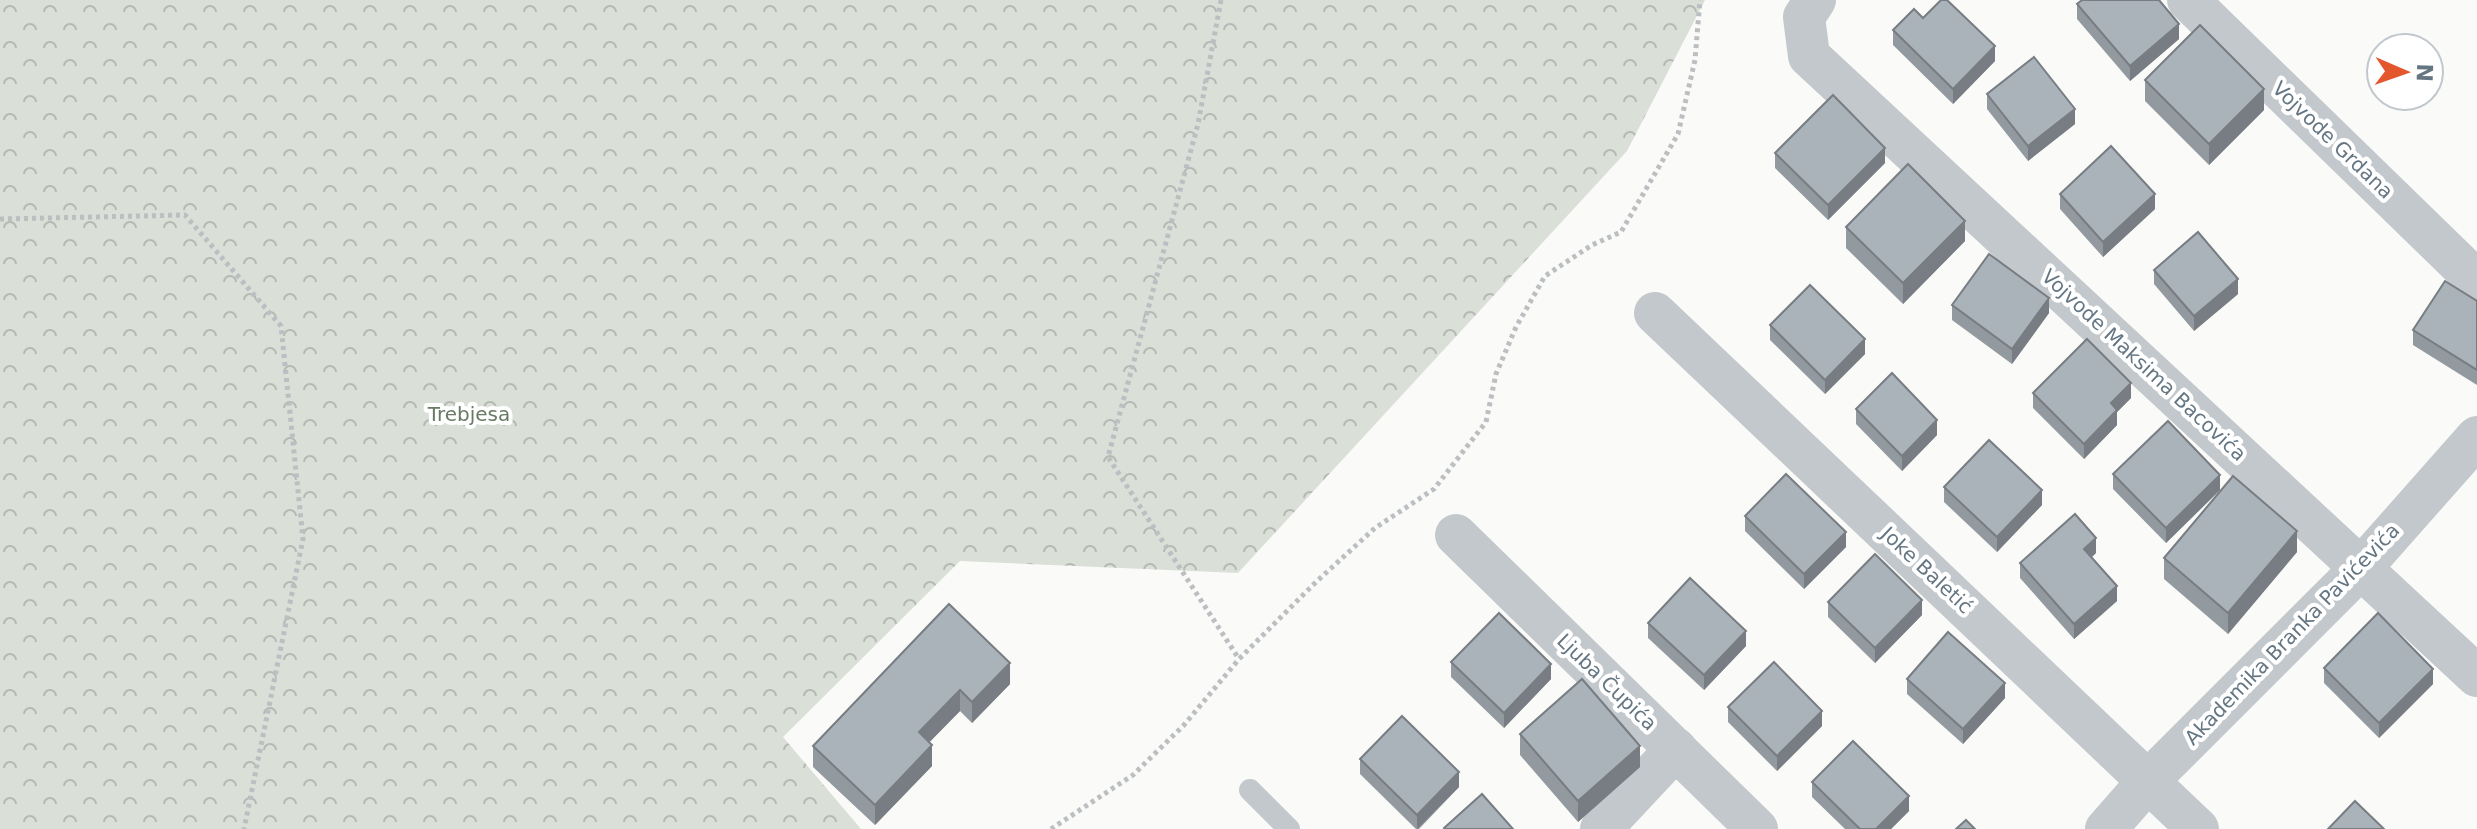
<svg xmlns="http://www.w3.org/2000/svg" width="2477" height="829" font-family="'DejaVu Sans',sans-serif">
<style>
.forest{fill:url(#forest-crowns)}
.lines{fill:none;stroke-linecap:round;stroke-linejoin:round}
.path{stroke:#bbbfc2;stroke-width:5;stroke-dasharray:4 4;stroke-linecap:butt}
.lane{stroke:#c3c8cc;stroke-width:22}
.street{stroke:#c3c8cc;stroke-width:42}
.wall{fill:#929a9f}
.shaded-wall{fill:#777d82}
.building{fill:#aab3b9;stroke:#777d82;stroke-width:2}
.labels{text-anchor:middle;stroke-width:8;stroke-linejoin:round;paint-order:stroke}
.street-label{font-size:20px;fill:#657683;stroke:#fff}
.park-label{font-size:20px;fill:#687a64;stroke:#fff}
</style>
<defs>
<pattern id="forest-crowns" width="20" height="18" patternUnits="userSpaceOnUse" patternTransform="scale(2)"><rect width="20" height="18" fill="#dadfd7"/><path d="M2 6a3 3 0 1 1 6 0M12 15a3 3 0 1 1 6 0" fill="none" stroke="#b4b9b4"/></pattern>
</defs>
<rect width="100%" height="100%" fill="#fafaf8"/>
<path class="forest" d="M0,0h1705l-78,151 -389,422 -278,-12 -177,176 78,92h-861z"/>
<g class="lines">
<g class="path">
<path d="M1221,0l-23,124 -90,333 131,202"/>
<path d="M0,219l185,-4 96,111 22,213 -59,290"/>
<path d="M1051,829l82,-54 51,-50 55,-66 77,-77 59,-54 59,-39 52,-67 10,-48 20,-47 29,-51 47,-31 29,-13 57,-98 17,-74 5,-60"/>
</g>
<path class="lane" d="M1250,790l39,39"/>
<g class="street">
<path d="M1815,0l-11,17 5,39 668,620"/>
<path d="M2188,0l289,281"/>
<path d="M1655,313l543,516"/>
<path d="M1456,535l301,294"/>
<path d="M1601,829l75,-80"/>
<path d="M2106,829l43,-49 213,-213 115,-130"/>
</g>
</g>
<g class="wall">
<path d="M2077,4l102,35 -49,42 -53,-62z"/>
<path d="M1923,18l72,43 -42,43 -60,-59v-15z"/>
<path d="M2145,80l119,30 -55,55 -64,-64z"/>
<path d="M1987,94l88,30 -47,37 -41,-52z"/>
<path d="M1775,153l110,10 -57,57 -53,-52z"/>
<path d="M2060,194l95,15 -52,48 -43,-48z"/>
<path d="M1846,227l119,14 -62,63 -57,-56z"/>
<path d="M2154,270l84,24 -44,37 -40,-47z"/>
<path d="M2477,301v84l-64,-40v-15z"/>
<path d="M1952,305l97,8 -37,51 -60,-44z"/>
<path d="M1770,325l95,29 -40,40 -55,-54z"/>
<path d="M2033,393l98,5 -14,14v13l-33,34 -51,-51z"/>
<path d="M1856,409l81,26 -35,36 -46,-47z"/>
<path d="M2113,474l107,16 -54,53 -53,-54z"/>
<path d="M1944,487l98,18 -45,47 -53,-50z"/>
<path d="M1745,516l101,31 -42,42 -59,-58z"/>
<path d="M2297,552l-69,82 -64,-55v-21z"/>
<path d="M2096,553l-4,4 25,44 -43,38 -54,-61v-15z"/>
<path d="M1828,602l94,13 -47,48 -47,-46z"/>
<path d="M949,604l61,80 -38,39 -12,-12 -31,31 3,24 -57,59 -62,-58v-21z"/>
<path d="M1648,623l98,23 -42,44 -56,-52z"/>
<path d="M1451,662l100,17 -47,49 -53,-51z"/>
<path d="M2324,668l109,16 -54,54 -55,-55z"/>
<path d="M1907,679l98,19 -42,46 -56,-50z"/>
<path d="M1728,707l94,19 -45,45 -49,-49z"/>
<path d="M1520,734l120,33 -62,55 -58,-67z"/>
<path d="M1360,759l99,28 -40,42h-3l-56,-55z"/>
<path d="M1812,782l97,29 -18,18h-46l-33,-32z"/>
</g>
<g class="shaded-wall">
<path d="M2179,24v15l-49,42v-15z"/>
<path d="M1995,46v15l-42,43v-15z"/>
<path d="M2264,89v21l-55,55v-21z"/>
<path d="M2075,109v15l-47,37v-15z"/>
<path d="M1885,148v15l-57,57v-15z"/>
<path d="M2155,194v15l-52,48v-15z"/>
<path d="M1965,221v20l-62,63v-21z"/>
<path d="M2238,279v15l-44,37v-15z"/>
<path d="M2049,298v15l-37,51v-15z"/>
<path d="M1865,339v15l-40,40v-14z"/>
<path d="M2131,383v15l-14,14v13l-33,34v-15l27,-41z"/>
<path d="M1937,420v15l-35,36v-15z"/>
<path d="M2220,475v15l-54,53v-15z"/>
<path d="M2042,490v15l-45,47v-15z"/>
<path d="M2297,531v21l-69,82v-21z"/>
<path d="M1846,532v15l-42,42v-15z"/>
<path d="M2096,538v15l-12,11v-15z"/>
<path d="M2117,586v15l-43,38v-15z"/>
<path d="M1922,600v15l-47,48v-15z"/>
<path d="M1746,631v15l-42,44v-15z"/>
<path d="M1010,663v21l-38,39v-21z"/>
<path d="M1551,664v15l-47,49v-15z"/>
<path d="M2433,669v15l-54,54v-15z"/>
<path d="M2005,683v15l-42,46v-15z"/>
<path d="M960,690v21l-41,42v-21z"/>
<path d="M1822,711v15l-45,45v-15z"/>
<path d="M932,745v21l-57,59v-20z"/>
<path d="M1640,746v21l-62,55v-21z"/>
<path d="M1459,772v15l-42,42v-14z"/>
<path d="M1909,796v15l-18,18h-15z"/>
</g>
<g class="building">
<path d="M1941,0h6l48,46 -42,43 -60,-59 21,-21 9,9z"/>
<path d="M2082,0h77l20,24 -49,42 -53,-62z"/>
<path d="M2200,25l64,64 -55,55 -64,-64z"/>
<path d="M2034,57l41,52 -47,37 -41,-52z"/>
<path d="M1833,95l52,53 -57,57 -53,-52z"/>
<path d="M2111,146l44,48 -52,48 -43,-48z"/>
<path d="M1908,164l57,57 -62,62 -57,-56z"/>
<path d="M2198,232l40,47 -44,37 -40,-46z"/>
<path d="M1989,254l60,44 -37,51 -60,-44z"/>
<path d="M2445,281l32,20v69l-64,-40z"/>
<path d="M1810,285l55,54 -40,41 -55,-55z"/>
<path d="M2087,339l44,44 -20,20 6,7 -33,34 -51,-51z"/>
<path d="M1892,373l45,47 -35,36 -46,-47z"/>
<path d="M2168,421l52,54 -54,53 -53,-54z"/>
<path d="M1989,440l53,50 -45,47 -53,-50z"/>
<path d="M1786,474l60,58 -42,42 -59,-58z"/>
<path d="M2233,476l64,55 -69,82 -64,-55z"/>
<path d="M2075,514l21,24 -12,11 33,37 -43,38 -54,-61z"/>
<path d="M1875,554l47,46 -47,48 -47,-46z"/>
<path d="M1690,578l56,53 -42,44 -56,-52z"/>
<path d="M949,604l61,59 -38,39 -12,-12 -41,42 13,13 -57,60 -62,-59z"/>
<path d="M1499,613l52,51 -47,49 -53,-51z"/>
<path d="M2378,613l55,56 -54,54 -55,-55z"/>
<path d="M1948,632l57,51 -42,46 -56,-50z"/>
<path d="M1774,662l48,49 -45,45 -49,-49z"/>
<path d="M1582,679l58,67 -62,55 -58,-67z"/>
<path d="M1402,716l57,56 -42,43 -57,-56z"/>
<path d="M1853,741l56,55 -33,33h-16l-48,-47z"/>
<path d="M1482,794l31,35h-68l-1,-1z"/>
<path d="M2355,801l29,28h-56z"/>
<path d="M1966,820l9,9h-19z"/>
</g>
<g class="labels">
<g class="street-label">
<text transform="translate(2333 140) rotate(44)" y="7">Vojvode Grdana</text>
<text transform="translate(2144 365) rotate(43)" y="7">Vojvode Maksima Bacovića</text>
<text transform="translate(1927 570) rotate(43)" y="7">Joke Baletić</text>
<text transform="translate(2292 634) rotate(-46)" y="7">Akademika Branka Pavićevića</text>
<text transform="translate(1607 682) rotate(44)" y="7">Ljuba Čupića</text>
</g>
<g class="park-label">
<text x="469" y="421">Trebjesa</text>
</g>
</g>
<g transform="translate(2405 72) rotate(92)"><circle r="38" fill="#ffffff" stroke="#c1c8cd" stroke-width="2"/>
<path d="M0-6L14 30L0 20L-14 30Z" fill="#e4572e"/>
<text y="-12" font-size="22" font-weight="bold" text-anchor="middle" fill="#657683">N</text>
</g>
</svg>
